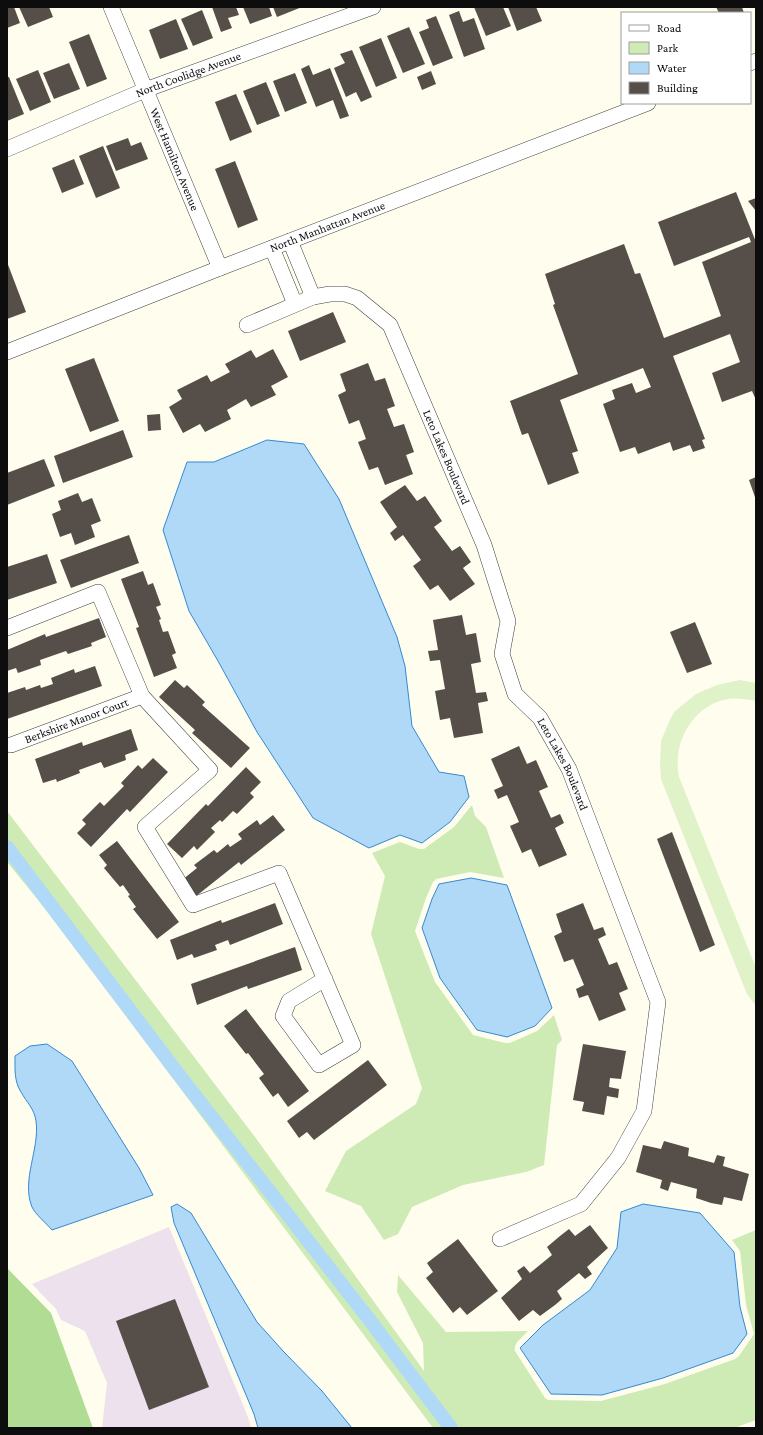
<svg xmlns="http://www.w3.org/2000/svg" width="763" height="1435" font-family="'Crimson Pro',serif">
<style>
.industrial{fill:#ece1ec}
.green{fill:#ceebb6}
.forest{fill:#b0dc94}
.pitch{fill:#e0f2c8}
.water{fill:#b0d9f8;stroke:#3489d2}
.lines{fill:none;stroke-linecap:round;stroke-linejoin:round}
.canal{stroke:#b0d9f8;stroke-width:14}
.building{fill:#564f49}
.minor-casing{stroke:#404040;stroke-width:16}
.minor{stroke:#fff;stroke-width:15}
.labels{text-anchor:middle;stroke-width:4;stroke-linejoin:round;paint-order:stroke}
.street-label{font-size:12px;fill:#0d0d0d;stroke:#fff}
</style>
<rect width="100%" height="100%" fill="#fffded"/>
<path class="industrial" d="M169,1227l79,190 3,11h-149l5,-45 -22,-52 -24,-11 -5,-11 -24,-25z"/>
<g class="green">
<path d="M472,805l3,11 11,11 18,51 -34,-6 -34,7 -3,3 -7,16 -11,33 20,51 38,53 32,8h5l27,-12 17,-16 8,25 -5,5 -13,120 -18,7 -63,13 -51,22 -14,27 -14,6 -23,-34 -36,-15 21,-40 70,-47 6,-16 -51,-154 14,-58 -13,-23 28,-11 19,7h5l30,-22z"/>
<path d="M7,811l248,326 169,234 -1,-28 -26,-51 1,-17 48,57 82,-1c-5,6 -15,12 -13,20l30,47 3,2 53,1 64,-17 70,-25 4,-3 15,-22 -8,-29 -6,-54 -8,-11 24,-10v190l-22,8h-301l-372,-500 -54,-66z"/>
</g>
<path class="forest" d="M7,1268l44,45 42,115h-86z"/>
<path class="pitch" d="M740,680l16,3v18c-10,-2 -18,-3 -28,-2 -36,6 -56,45 -49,78l77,191v38l-9,-12 -86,-215 -1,-15 1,-23 8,-19 5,-10 22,-18 21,-9z"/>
<g class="water">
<path d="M267,440l37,4 35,55 58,138 8,29 7,60 27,46 25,4 5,21 -19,25 -28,21 -22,-8 -31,13 -56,-30 -56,-86 -39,-71 -29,-50 -26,-81 24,-68h27z"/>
<path d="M471,878l36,7 45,123 -17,18 -28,11 -30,-7 -37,-52 -18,-50 10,-29 7,-15z"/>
<path d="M47,1044l25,17 67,107 14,27 -101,35c-5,-6 -17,-16 -20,-23 -11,-27 8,-58 4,-86 -2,-13 -9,-18 -15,-29 -7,-11 -6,-23 -6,-36l15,-10z"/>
<path d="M177,1204l14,9 66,109 27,30 38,39 30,37h-94l-4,-14 -80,-191 -3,-16z"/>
<path d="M643,1204l57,9 34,39 6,55 7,27 -14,19 -70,25 -61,17 -51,-1 -31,-46 23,-23 47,-35 27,-42 4,-36z"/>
</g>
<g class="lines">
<path class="canal" d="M7,847l172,228 189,243 83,110"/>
</g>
<g class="building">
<path d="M7,7h7l6,16 -13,5z"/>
<path d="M19,7h30l4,10 -25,10z"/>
<path d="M212,7h24l3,8 -11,3 4,10 -11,4z"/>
<path d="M243,7h26l3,9 -22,8z"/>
<path d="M273,7h29l-25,10z"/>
<path d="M474,7h29l8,19 -25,10z"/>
<path d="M508,7h28l6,14 -25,10z"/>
<path d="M716,7h26l2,6h-25z"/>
<path d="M202,10l11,28 -20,8 -12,-27z"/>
<path d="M459,11l4,11 11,-4 11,31 -21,8 -15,-42z"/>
<path d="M436,16l17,42 -20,8 -14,-34 10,-4 -3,-8z"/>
<path d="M176,19l12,30 -28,10 -11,-29z"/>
<path d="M409,27l16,37 -22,9 -16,-37z"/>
<path d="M89,34l18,45 -20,8 -18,-45z"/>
<path d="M381,38l16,40 -21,9 -17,-40z"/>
<path d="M352,50l20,47 -11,5 -5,-10 -10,5 -12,-29 11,-5 -5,-9z"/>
<path d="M69,63l11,26 -26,10 -11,-26z"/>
<path d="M309,65l4,10 17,-7 19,48 -9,3 -7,-19 -17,7 -15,-38z"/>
<path d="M38,70l13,32 -21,9 -14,-32z"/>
<path d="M431,71l5,13 -14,6 -5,-13z"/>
<path d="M295,73l12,30 -22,9 -12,-31z"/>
<path d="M7,77h2l15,37 -17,7z"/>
<path d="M266,82l14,34 -23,9 -14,-34z"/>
<path d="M236,94l16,38 -22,9 -15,-39z"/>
<path d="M128,138l3,8 10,-4 7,17 -32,12 -10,-25z"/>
<path d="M103,146l17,42 -24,10 -17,-42z"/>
<path d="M74,159l10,25 -22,9 -10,-25z"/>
<path d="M235,161l23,59 -20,8 -23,-59z"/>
<path d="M736,192l20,50v158l-4,-9 -30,11 -10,-29 28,-11 -10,-28 -57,22 32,83 -3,1 3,8 -12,4 -3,-7 -17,6 -3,-9 -32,12 -3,-7 -15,5 -17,-48 12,-5 -3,-9 20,-7 4,10 15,-6 -8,-19 -83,32 18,51 -6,2 7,20 -31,12 -20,-52 -6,2 -12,-34 68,-27 -25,-69 2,-1 -10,-30 79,-30 11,30 5,-1 24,65 57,-22 -19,-54 49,-20 -2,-5 -75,29 -16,-44z"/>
<path d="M756,198v13l-8,-10z"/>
<path d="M7,262l19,50 -19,7z"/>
<path d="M333,312l13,30 -46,19 -12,-30z"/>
<path d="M273,349l15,28 -17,9 5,9 -25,12 -5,-8 -19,11 4,9 -26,13 -5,-8 -17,9 -14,-26 13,-8 -5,-9 30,-15 4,7 19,-10 -5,-8 26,-14 5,8z"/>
<path d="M94,358l25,63 -29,11 -25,-63z"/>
<path d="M368,363l7,18 10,-3 10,28 -8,3 7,18 10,-3 10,28 -8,3 7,19 -28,11 -7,-18 -9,3 -11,-28 8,-3 -7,-19 -10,4 -11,-29 8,-4 -6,-17z"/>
<path d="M160,414l1,16 -13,1 -1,-16z"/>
<path d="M123,430l10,27 -70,26 -9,-27z"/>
<path d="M44,459l11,27 -48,19v-32z"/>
<path d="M756,477v23l-7,-20z"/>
<path d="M405,485l12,16 8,-5 17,25 -8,6 18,24 8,-5 11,16 -8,6 12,16 -25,17 -12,-16 -8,5 -17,-24 8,-6 -18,-25 -8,6 -5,-8 7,-6 -17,-25z"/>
<path d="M78,493l4,9 10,-4 9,23 -10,4 4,12 -20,8 -4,-12 -11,4 -8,-23 9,-4 -3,-9z"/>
<path d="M129,535l10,28 -68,25 -11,-28z"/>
<path d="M47,554l10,29 -50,17v-33z"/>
<path d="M143,571l5,14 5,-2 8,22 -5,2 5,12 -2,1 4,12 5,-1 8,22 -4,2 5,13 -23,9 -18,-49 3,-1 -18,-48z"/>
<path d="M462,615l4,20 10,-2 5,29 -10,2 5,29 10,-1 2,9 -10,2 5,30 -29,5 -4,-20 -10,2 -5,-29 10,-2 -5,-29 -10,1 -2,-10 10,-1 -5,-30z"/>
<path d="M99,618l7,19 -15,6 1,3 -24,8 -2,-3 -26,9 1,5 -23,8 -2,-5 -9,3v-21l38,-16 1,3z"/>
<path d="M695,622l17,42 -25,9 -17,-41z"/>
<path d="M95,666l7,20 -95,33v-26l18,-6 1,3 14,-5 1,3 12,-4 -2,-6 23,-9 1,4z"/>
<path d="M175,680l9,8 3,-3 18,17 -3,3 48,43 -19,20 -39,-35 3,-3 -36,-33z"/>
<path d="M131,729l7,21 -13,5 1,5 -22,8 -3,-6 -22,8 1,3 -23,9 -1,-3 -13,4 -8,-24 47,-17 1,4z"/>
<path d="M519,746l8,18 9,-4 12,27 -9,4 12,27 9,-4 4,9 -9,5 12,27 -28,12 -8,-18 -9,4 -12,-27 9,-4 -12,-27 -9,4 -4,-9 9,-4 -12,-27z"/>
<path d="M153,758l15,14 -38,40 -3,-3 -36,38 -14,-14 9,-9 -4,-4 18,-18 4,4 20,-20 -3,-3 17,-18 4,4z"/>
<path d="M246,767l15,15 -11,11 4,4 -17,17 -4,-3 -11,11 -2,-2 -9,8 4,4 -18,18 -3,-4 -12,12 -15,-14 39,-40 2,2z"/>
<path d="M273,815l12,15 -44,35 -2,-3 -44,35 -13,-17 15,-12 -3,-3 20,-15 3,3 11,-9 2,3 12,-8 -4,-5 19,-14 3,5z"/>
<path d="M672,832l43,113 -15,7 -43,-113z"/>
<path d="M117,841l62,81 -22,17 -24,-30 3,-2 -8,-11 2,-1 -7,-10 -3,2 -16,-19 3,-3 -8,-10z"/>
<path d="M275,903l8,21 -53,21 -2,-5 -13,5 2,5 -23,8 -2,-4 -15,6 -7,-20 51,-20 1,3z"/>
<path d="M583,903l11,27 9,-3 3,8 -8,4 11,26 8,-3 11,27 -9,4 7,17 -27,11 -11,-26 -9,3 -3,-9 8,-4 -11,-26 -9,3 -10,-26 8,-4 -6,-18z"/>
<path d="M295,947l7,23 -54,19 -1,-3 -50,19 -6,-21z"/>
<path d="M246,1009l63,82 -21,16 -10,-14 -5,4 -14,-19 5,-4 -16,-21 -2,1 -22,-28z"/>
<path d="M583,1044l43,7 -5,28 -11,-1 -1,9 10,2 -1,9 -11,-2 -3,19 -22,-4 2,-9 -11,-2z"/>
<path d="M368,1060l19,25 -73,55 -7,-8 -8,6 -12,-17z"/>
<path d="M664,1141l25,7 -1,8 26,7 3,-8 8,2 -2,9 26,8 -7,27 -18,-4 -2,8 -11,-2 -15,-5 1,-9 -26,-7 -3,9 -8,-3 2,-8 -26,-8 7,-27 18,4z"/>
<path d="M590,1225l18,23 -21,19 5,7 -7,5 -6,-6 -22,18 5,8 -7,6 -15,11 -7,-6 -14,11 -18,-23 21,-19 -5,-8 7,-5 6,7 22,-18 -5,-8 13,-11 9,-7 6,7z"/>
<path d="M458,1239l40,52 -31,24 -7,-8 -7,6 -27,-35 7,-6 -6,-9z"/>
<path d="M175,1299l34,88 -60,23 -33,-89z"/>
</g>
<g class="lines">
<g class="minor-casing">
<g id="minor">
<path id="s1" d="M111,7l109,261"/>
<path d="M750,63l6,-2"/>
<path id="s2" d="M7,149l138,-59 228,-83"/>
<path d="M290,241l23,56"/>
<path d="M272,248l23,56"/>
<path id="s3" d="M247,325l66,-28 17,-3h15l12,4 33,27 94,220 24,76 -6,33 13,40 25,24 29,51 89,233 -14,109 -26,47 -37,46 -81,35"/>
<path id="s4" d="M7,352l213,-84 428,-165"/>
<path d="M7,628l91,-36 44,104 68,74 -65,57 48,78 86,-32 74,172 -34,20 -36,-49 6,-15 36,-22"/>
<path id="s5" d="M11,745l131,-49"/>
</g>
</g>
<use href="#minor" class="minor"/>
</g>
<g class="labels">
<g class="street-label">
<text dy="4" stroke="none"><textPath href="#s2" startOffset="196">North Coolidge Avenue</textPath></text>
<text dy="4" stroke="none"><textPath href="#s1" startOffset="165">West Hamilton Avenue</textPath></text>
<text dy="4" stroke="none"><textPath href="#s4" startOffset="344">North Manhattan Avenue</textPath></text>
<text dy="4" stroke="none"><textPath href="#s3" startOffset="303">Leto Lakes Boulevard</textPath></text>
<text dy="4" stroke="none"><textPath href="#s5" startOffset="70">Berkshire Manor Court</textPath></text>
<text dy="4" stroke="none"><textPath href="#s3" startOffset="640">Leto Lakes Boulevard</textPath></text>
</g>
</g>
<rect width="763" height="1435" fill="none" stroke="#0d0d0d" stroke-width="16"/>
<rect x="621" y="12" width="130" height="92" fill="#ffffff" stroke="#9e9e9e"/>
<rect x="629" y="25" width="20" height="6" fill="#ffffff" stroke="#9e9e9e"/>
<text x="657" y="32" font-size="12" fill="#0d0d0d">Road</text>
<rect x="629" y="42" width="20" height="12" fill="#ceebb6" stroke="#9e9e9e"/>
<text x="657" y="52" font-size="12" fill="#0d0d0d">Park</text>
<rect x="629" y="62" width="20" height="12" fill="#b0d9f8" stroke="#9e9e9e"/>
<text x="657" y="72" font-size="12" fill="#0d0d0d">Water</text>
<rect x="629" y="82" width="20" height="12" fill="#564f49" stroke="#9e9e9e"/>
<text x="657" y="92" font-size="12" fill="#0d0d0d">Building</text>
</svg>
